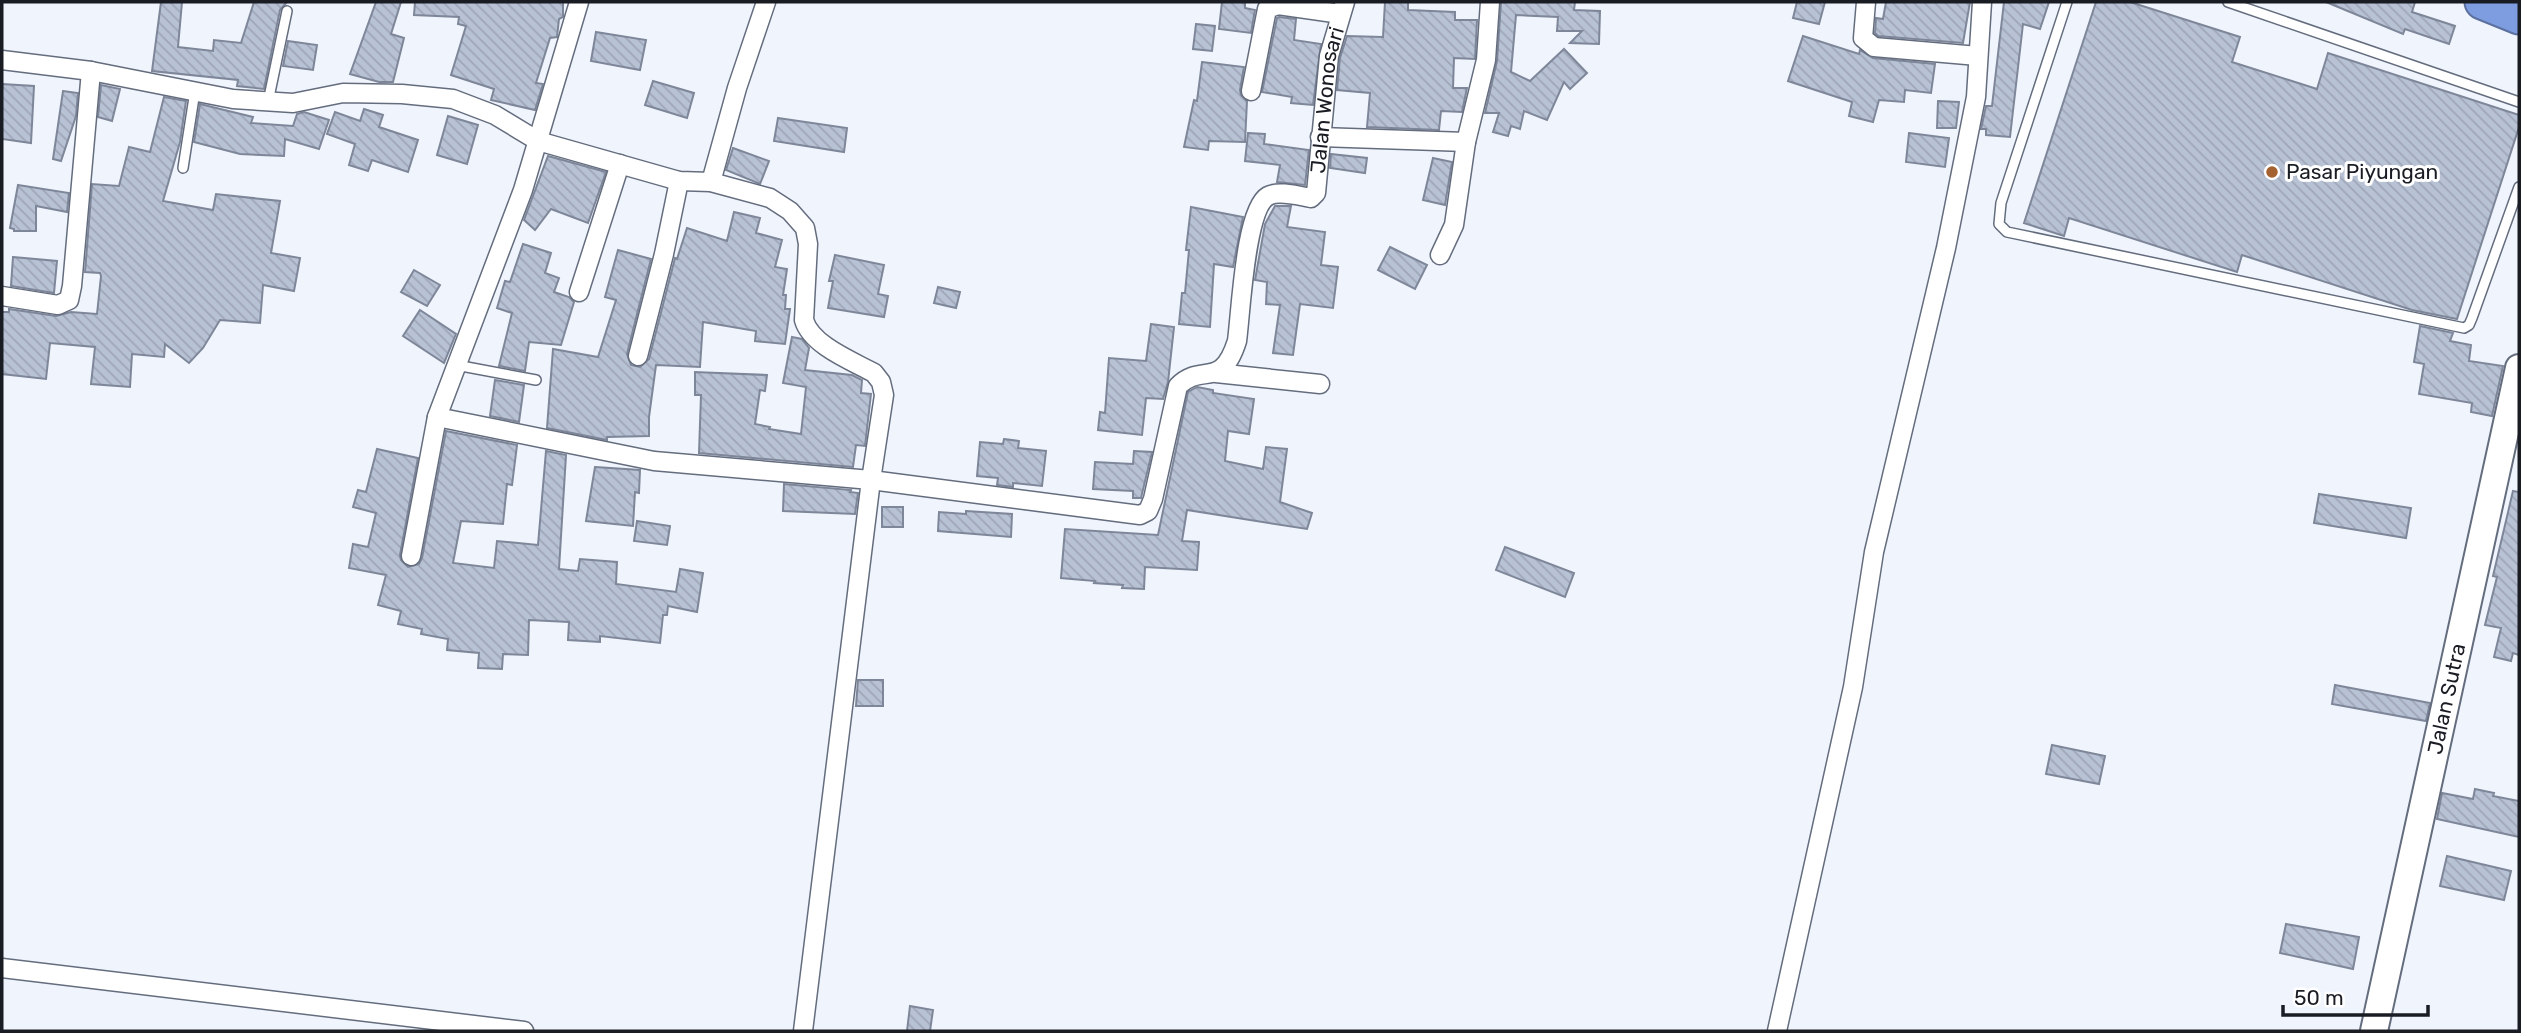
<svg xmlns="http://www.w3.org/2000/svg" width="2521" height="1033" font-family="Rubik,sans-serif">
<style>
.building{fill:url(#building-back-hatch);stroke:#7e8799;stroke-width:2}
.lines{fill:none;stroke-linecap:round;stroke-linejoin:round}
.lane-casing{stroke:#646d7e;stroke-width:12}
.street-casing{stroke:#646d7e;stroke-width:21}
.secondary-casing{stroke:#646d7e;stroke-width:30}
.highway-casing{stroke:#5b709e;stroke-width:37}
.lane{stroke:#fff;stroke-width:9}
.street{stroke:#fff;stroke-width:18}
.secondary{stroke:#fff;stroke-width:26}
.highway{stroke:#7e9de0;stroke-width:33}
.poi-dot{fill:#a56231;stroke:#fff;stroke-width:2.5}
.labels{text-anchor:middle;stroke-width:6;stroke-linejoin:round;paint-order:stroke}
.street-label{font-size:21px;fill:#191c23;stroke:#fff}
.poi-label{font-size:21px;fill:#191c23;stroke:#fff;text-anchor:start}
</style>
<defs>
<pattern id="building-back-hatch" width="6" height="6" patternUnits="userSpaceOnUse" patternTransform="scale(1.75)"><rect width="6" height="6" fill="#b8c2d5"/><path d="M-1 5l2 2M0 0l6 6M5-1l2 2" fill="none" stroke="#9ea6b7"/></pattern>
</defs>
<rect width="100%" height="100%" fill="#f0f4fc"/>
<g class="building">
<path d="M161,2h21l-4,45 35,4 1,-11 27,3 13,-41h33l-7,8 -16,79 -27,-3 1,-6 -86,-9z"/>
<path d="M376,2h25l-10,32 13,4 -11,44h-14l-29,-8z"/>
<path d="M415,2h148v15l-4,2 -2,18 -7,1 -14,45 7,1 -8,26 -44,-10 3,-11 -43,-14 15,-49 -8,-2 1,-7 -45,-2z"/>
<path d="M1222,2h23v6l10,2 -4,23 -32,-4z"/>
<path d="M1385,2h23v8l47,2v8h22l-2,39 -21,-1 -1,30h14l-5,24 -21,-1 -2,19 -72,-3 3,-34 -33,-3 3,-32 7,-22 36,1z"/>
<path d="M1501,2h74l-1,8 26,1 -1,33 -29,-1 12,-12h-25l1,-14 -42,-2 -5,57 19,9 34,-32 23,24 -17,16 -6,-7 -17,38 -23,-9 -4,18 -9,-3 -3,10 -15,-4 6,-19h-14l12,-52z"/>
<path d="M1797,2h28l-6,22 -26,-6z"/>
<path d="M1886,2h84l-7,41 -85,-7 -3,-3 1,-15 7,1z"/>
<path d="M2004,2h45l-9,27 -17,-5 -13,113 -24,-2v-6h-5l5,-23h6z"/>
<path d="M2096,2h34l110,35 -8,25 85,27 11,-36 191,62v12l-62,192 -45,-9 -170,-55 -5,17 -168,-54 -5,18 -40,-13z"/>
<path d="M2326,2h89l-3,10 43,14 -6,18 -44,-15 -2,5z"/>
<path d="M1279,17l17,2 -2,21 27,4 -8,61 -22,-2 1,-6 -30,-5 15,-74z"/>
<path d="M1196,24l19,2 -3,25 -19,-2z"/>
<path d="M596,32l50,8 -6,30 -49,-9z"/>
<path d="M1803,36l56,18 1,-4 13,8 62,6 -4,29 -26,-3 -1,12 -25,-2 -6,22 -24,-6 3,-14 -64,-21z"/>
<path d="M288,41l29,4 -4,25 -30,-4z"/>
<path d="M1202,62l42,5 -4,23 1,5 6,6 -2,41 -36,-1 -1,9 -24,-3 10,-47 3,1z"/>
<path d="M653,81l41,12 -7,25 -42,-13z"/>
<path d="M2,84l32,2 -3,57 -29,-4z"/>
<path d="M101,85l19,4 -8,32 -14,-4z"/>
<path d="M63,91l15,2 -2,23 -15,45 -8,-2z"/>
<path d="M164,97l22,4 -6,41 -17,59 50,9 3,-16 64,7 -9,52 29,5 -6,33 -31,-6 -3,38 -40,-3 -17,28 -14,15 -24,-19 -1,13 -32,-3 -2,33 -39,-3 4,-37 -45,-4 -4,36 -44,-5v-62h7v-3l47,7 15,-4 26,2 4,-38 -1,-3 -15,-1 7,-88 27,2 10,-39 21,5z"/>
<path d="M1938,101l21,1 -3,26h-19z"/>
<path d="M200,104l53,13 -2,6 42,3 4,-12 7,-2 25,8 -10,29 -34,-10 -1,17 -44,-2 -46,-12z"/>
<path d="M364,109l19,6 -4,12 39,13 -10,32 -36,-12 -4,11 -19,-6 6,-21 -28,-10 8,-22 25,9z"/>
<path d="M448,116l30,9 -11,39 -30,-9z"/>
<path d="M778,118l69,10 -3,24 -70,-11z"/>
<path d="M1248,133l17,1 -1,10 45,6 -4,35 -28,-3 3,-17 -35,-4z"/>
<path d="M1909,133l40,5 -4,29 -39,-5z"/>
<path d="M733,148l36,13 -9,23 -34,-14z"/>
<path d="M1331,154l36,4 -2,15 -35,-5z"/>
<path d="M548,156l58,16 -18,51 -37,-14 -16,21 -11,-10z"/>
<path d="M1433,158l19,4 -7,43 -22,-5z"/>
<path d="M18,185l51,8 -2,19 -31,-6v25h-22v-2l-4,-1z"/>
<path d="M1275,206h16l-4,21 38,5 -4,33 17,2 -5,41 -33,-4 -7,51 -20,-2 7,-48 -14,-1 1,-22 -12,-2 10,-56z"/>
<path d="M1191,207l52,10 -10,50 -19,-3 -4,63 -31,-3 3,-31h3l4,-43h-3z"/>
<path d="M734,212l26,6 -4,15 26,7 -7,27 12,2 -4,26h3l-1,14h5l-5,35 -30,-3 1,-10 -53,-9 -3,45 -44,-2 -7,52v19l-42,1v3l-60,-12 6,-79 45,8 18,-57 -11,-3 13,-47 33,9 -24,95 4,11 9,2 9,-8 26,-101 2,1 10,-31 40,13z"/>
<path d="M523,244l28,9 -6,20 14,5 -5,14 15,5 5,5 -13,43 -32,-3 -4,29 -26,-5 13,-53 -15,-5 8,-27 5,1z"/>
<path d="M1390,247l37,18 -12,24 -37,-19z"/>
<path d="M835,255l49,10 -6,29 10,2 -4,21 -56,-9 5,-27h-4z"/>
<path d="M13,257l44,4 -3,32 -43,-7z"/>
<path d="M414,270l26,15 -13,21 -26,-14z"/>
<path d="M938,287l22,5 -4,16 -22,-5z"/>
<path d="M420,310l36,24 -12,29 -41,-27z"/>
<path d="M1151,324l23,3 -6,55 -5,17 -17,-1 -4,37 -44,-5 2,-18 5,1 4,-55 37,3z"/>
<path d="M2420,326l33,7 -3,8 21,4 -2,16 34,5 -11,50 -21,-4 1,-9 -53,-9 5,-30 -10,-2z"/>
<path d="M792,337l10,2 7,9 -4,22 47,5 10,5 -1,13 10,1 -6,52 -9,-1 -3,22 -154,-14 2,-58h-6v-23l72,3 -2,16 -5,-1 -5,34 15,3 -1,2 32,5 5,-47 -23,-4z"/>
<path d="M495,380l29,5 -5,37 -29,-6z"/>
<path d="M1197,387l16,3v3l41,6 -5,35 -21,-3 -3,30 38,8 3,-22 21,2 -7,53 32,11 -5,16 -120,-19 -5,31 17,1 -2,28 -52,-3 -1,22 -22,-1 1,-3 -29,-2 1,-2 -34,-3 4,-49 93,6 30,-143z"/>
<path d="M446,431l71,14 -5,40 -5,-1 -4,40 -42,-3 -8,42 41,5 3,-27 41,4 8,-94 20,4 -7,114 19,2 2,-12 37,3 -1,22 60,8 4,-23 23,4 -6,39 -29,-6 -1,9h-4l-3,28 -60,-7v6l-32,-2 1,-18 -40,-2 -1,35 -25,-1 -1,15 -24,-1 1,-15 -32,-3 1,-11 -27,-5 1,-5 -24,-5 3,-13 -23,-6 8,-30 -37,-7 4,-24 15,3 8,-34 -23,-6 5,-17 8,2 11,-43 41,9 -18,97 1,5 7,7 11,-3 3,-6z"/>
<path d="M1004,439l15,2 -1,7 28,3 -4,35 -29,-3v4l-16,-2 1,-7 -21,-2 3,-34 23,2z"/>
<path d="M1134,451l18,1 -11,46h-8v-7l-40,-2 2,-27 38,2z"/>
<path d="M595,467l45,3 -1,23 -4,-1 -2,34 -47,-5z"/>
<path d="M784,484l67,6 -1,2 8,1 -3,21 -72,-3z"/>
<path d="M2513,491l6,1v163l-6,-2 -2,8 -17,-4 7,-29 -16,-3 12,-48 -4,-1z"/>
<path d="M2319,494l92,14 -5,30 -92,-15z"/>
<rect x="882" y="507" width="21" height="20"/>
<path d="M966,511l46,3 -1,23 -73,-6 1,-19 27,2z"/>
<path d="M637,521l33,5 -3,19 -33,-4z"/>
<path d="M1505,547l69,26 -9,24 -69,-27z"/>
<path d="M858,680h25v26h-27z"/>
<path d="M2335,685l95,18 -4,18 -94,-17z"/>
<path d="M2052,745l53,11 -6,28 -53,-10z"/>
<path d="M2475,789l19,4 -1,3 26,5v36l-82,-18 5,-26 31,6z"/>
<path d="M2447,856l64,15 -7,29 -64,-14z"/>
<path d="M2286,924l73,13 -6,32 -73,-16z"/>
<path d="M910,1006l23,4 -3,21h-23z"/>
</g>
<g class="lines">
<g class="lane-casing">
<g id="lane">
<path d="M2067,2l-66,201 -2,21 8,8 457,96 5,-3 3,-7 47,-131"/>
<path d="M2228,2l291,100"/>
<path d="M268,102l19,-91"/>
<path d="M183,168l12,-77"/>
<path d="M456,365l80,15"/>
</g>
</g>
<g class="street-casing">
<g id="street">
<path d="M579,2l-56,188 -86,227 217,44 217,19 -68,551"/>
<path d="M1866,2l-3,36 11,9 104,9"/>
<path id="s1" d="M2,60l89,11 142,28 60,4 50,-10 59,1 51,5 42,16 43,26 141,40 32,1 59,16 20,13 15,17 3,16 -4,76c7,25 48,41 70,53l7,9 3,13 -13,85 269,35 8,-4 5,-12 25,-113c24,-24 43,5 59,-45 4,-29 8,-132 31,-145 11,-6 31,0 43,2l5,-5 13,-137 16,-54"/>
<path d="M1251,91l16,-82 11,-4 63,9"/>
<path d="M1320,137l146,5 20,-82 4,-58"/>
<path d="M711,182l26,-94 29,-86"/>
<path d="M1440,255l14,-30 12,-83"/>
<path d="M579,292l41,-128"/>
<path d="M2,296l56,9 11,-5 3,-14 19,-215"/>
<path d="M638,356l26,-102 15,-73"/>
<path d="M1216,373l104,11"/>
<path d="M411,556l26,-139"/>
<path d="M2,968l522,63"/>
<path d="M1777,1031l76,-344 21,-135 72,-304 30,-151 6,-95"/>
</g>
</g>
<g class="secondary-casing">
<g id="secondary">
<path id="s2" d="M2374,1031l145,-663"/>
</g>
</g>
<g class="highway-casing">
<path id="highway" d="M2482,2l37,15"/>
</g>
<use href="#lane" class="lane"/>
<use href="#street" class="street"/>
<use href="#secondary" class="secondary"/>
<use href="#highway" class="highway"/>
</g>
<circle class="poi-dot" cx="2272" cy="172" r="7"/>
<g class="labels">
<g class="street-label">
<text dy="7" stroke="none"><textPath href="#s1" startOffset="1914">Jalan Wonosari</textPath></text>
<text dy="7" stroke="none"><textPath href="#s2" startOffset="340">Jalan Sutra</textPath></text>
</g>
<g class="poi-label">
<text x="2286" y="179">Pasar Piyungan</text>
</g>
</g>
<rect width="2521" height="1033" fill="none" stroke="#191c23" stroke-width="7"/>
<path d="M2283 1005v10h145v-10" fill="none" stroke="#191c23" stroke-width="3.5"/>
<text x="2294" y="1005" font-size="21" fill="#191c23" stroke="#ffffff" stroke-width="5" paint-order="stroke">50 m</text>
</svg>
